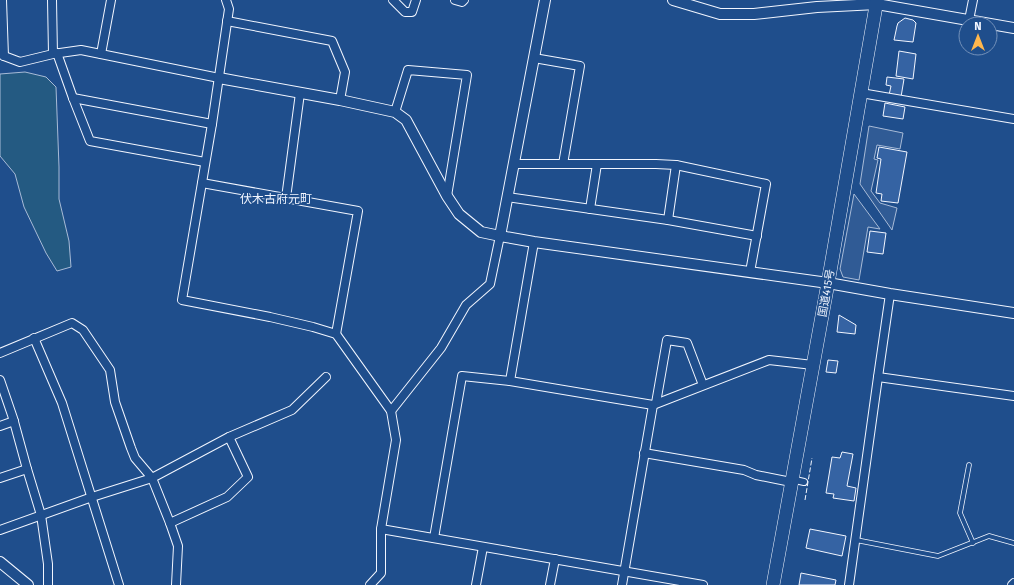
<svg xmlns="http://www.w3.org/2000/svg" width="1014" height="585" font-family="'Fira Sans','Noto Sans JP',sans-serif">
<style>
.green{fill:#245a82;stroke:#a8bbd7}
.parking{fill:#305b95;stroke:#a8bbd7}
.building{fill:#3563a3;stroke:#f2f6ff}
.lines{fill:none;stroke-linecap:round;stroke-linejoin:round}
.service-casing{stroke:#f2f6ff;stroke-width:5.5}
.pedestrian-casing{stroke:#f2f6ff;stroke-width:8}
.minor-casing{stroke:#f2f6ff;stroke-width:10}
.tertiary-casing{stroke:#f2f6ff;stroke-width:12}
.trunk-casing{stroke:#f2f6ff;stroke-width:14}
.service{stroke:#1f4e8c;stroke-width:4}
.pedestrian{stroke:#1f4e8c;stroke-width:6}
.minor{stroke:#1f4e8c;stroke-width:8}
.tertiary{stroke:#1f4e8c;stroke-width:10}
.trunk{stroke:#1f4e8c;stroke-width:13}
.fence{stroke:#f2f6ff;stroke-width:1;stroke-dasharray:5 2;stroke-linecap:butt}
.labels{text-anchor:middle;stroke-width:3;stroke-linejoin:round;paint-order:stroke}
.street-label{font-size:11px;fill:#f2f6ff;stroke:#1f4e8c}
.neighbourhood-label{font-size:12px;fill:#f2f6ff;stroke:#1f4e8c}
</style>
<rect width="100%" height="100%" fill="#1f4e8c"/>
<path class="green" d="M25,72l21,5 10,10 3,80v32l10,42 2,26 -14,4 -11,-18 -22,-46 -9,-33 -15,-18v-82z"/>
<g class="parking">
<path d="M869,126l34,7 -3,16 -23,-4 -3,14 4,1 -7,31 9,12 17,5 -5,22 -32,-46z"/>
<path d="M854,194l26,35 -12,-2 -9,53 -16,-3 -3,-8z"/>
</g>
<g class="building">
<path d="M905,18l8,2 3,3 -3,19 -19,-2 3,-14 1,-3z"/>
<path d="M899,51l17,3 -3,25 -17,-3z"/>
<path d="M887,77l17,2 -3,18 -12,-2 2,-9 -5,-1z"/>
<path d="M885,103l20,4 -2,12 -20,-3z"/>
<path d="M879,147l28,5 -9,51 -17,-2 1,-7 -6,-1 5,-34 -4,-1z"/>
<path d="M870,231l16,2 -3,21 -16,-2z"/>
<path d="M839,315l17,10 -1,9 -18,-2z"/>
<path d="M828,360l10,1 -2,12 -10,-1z"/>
<path d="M842,452l11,2 -6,32 9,2 -2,13 -21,-3 1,-4 -8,-1 6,-36 8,1z"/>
<path d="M810,529l36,7 -4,20 -36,-8z"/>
<path d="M801,573l35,7 -1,5h-36z"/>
</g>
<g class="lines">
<g class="service-casing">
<g id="service">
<path d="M969,465l-9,48 13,30"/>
<path d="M856,540l82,16 51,-20 25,7"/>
</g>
</g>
<g class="pedestrian-casing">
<path id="pedestrian" d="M791,479l13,3"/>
</g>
<g class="minor-casing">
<g id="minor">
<path d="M2,0l2,56"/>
<path d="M52,0l1,54"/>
<path d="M226,0l3,9 -17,115 -30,176 88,17 43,10 23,7 55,77 5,29 -15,89v44l-11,12"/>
<path d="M393,0l12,12h7l4,-12"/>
<path d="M455,0l7,2 2,-2"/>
<path d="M969,20l4,-20"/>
<path d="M227,21l105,20 13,31 -5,28"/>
<path d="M0,53l4,3 16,6 33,-8 28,-4 138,28"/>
<path d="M57,53l16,45 17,43 115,21"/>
<path d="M101,54l10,-54"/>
<path d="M534,58l46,8 -17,98"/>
<path d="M861,93l153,26"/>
<path d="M73,98l139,26"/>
<path d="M395,112l13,-42 59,5 -20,121"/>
<path d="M514,164h142l20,1 90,19 -16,88"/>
<path d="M202,183l156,28 -22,123"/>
<path d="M507,197l161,23 89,16"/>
<path d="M286,198l14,-105"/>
<path d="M590,209l7,-45"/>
<path d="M668,220l8,-55"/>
<path d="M34,338l28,65 57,182"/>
<path d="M0,353l72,-30 11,7 27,40 5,32 16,46 4,10 17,20 18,45 8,23 -2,39"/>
<path d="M878,377l136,19"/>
<path d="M0,380l13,38 14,51 14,46 7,49v21"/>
<path d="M510,381l24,-139"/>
<path d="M656,403l11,-63 20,3 16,42"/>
<path d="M391,411l50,-63 25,-43 24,-21 10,-48"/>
<path d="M0,426l14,-5"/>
<path d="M644,453l100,17 12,5 35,7"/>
<path d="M0,478l27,-9"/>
<path d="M170,523l57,-26 21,-20 -19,-40"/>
<path d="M381,529l322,56"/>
<path d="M0,530l92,-33 60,-19 77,-41 63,-27 34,-33"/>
<path d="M434,538l28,-162 48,5 143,24 116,-45 44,5"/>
<path d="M476,585l7,-38"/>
<path d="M550,585l5,-26"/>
<path d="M622,585l31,-180"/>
<path d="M849,585l29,-208 12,-83"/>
<path d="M1012,585l2,-2"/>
</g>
</g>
<g class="tertiary-casing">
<g id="tertiary">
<path d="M673,0l47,14h34l63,-7 60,-3 137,24"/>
<path d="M219,78l121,22 55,12 11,8 41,76 12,18 22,18 19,4 34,6 294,41 62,11 124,19"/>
<path d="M500,236l45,-236"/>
<path d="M0,562l28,23"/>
</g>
</g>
<g class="trunk-casing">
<path id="trunk" d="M773,585l55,-302 49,-283"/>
</g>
<use href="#service" class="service"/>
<use href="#pedestrian" class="pedestrian"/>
<use href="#minor" class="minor"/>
<use href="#tertiary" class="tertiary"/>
<use href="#trunk" class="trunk"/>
<path class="fence" d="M805,500l7,-42"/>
</g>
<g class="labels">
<g class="street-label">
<text transform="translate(826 293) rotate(-80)" y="4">国道415号</text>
</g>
<g class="neighbourhood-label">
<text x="276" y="203">伏木古府元町</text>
</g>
</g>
<g transform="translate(978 36)"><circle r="19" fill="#1f4e8c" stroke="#7391ba"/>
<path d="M0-3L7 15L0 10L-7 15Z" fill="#ffb74d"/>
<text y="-6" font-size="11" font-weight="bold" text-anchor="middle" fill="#f2f6ff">N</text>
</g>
</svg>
